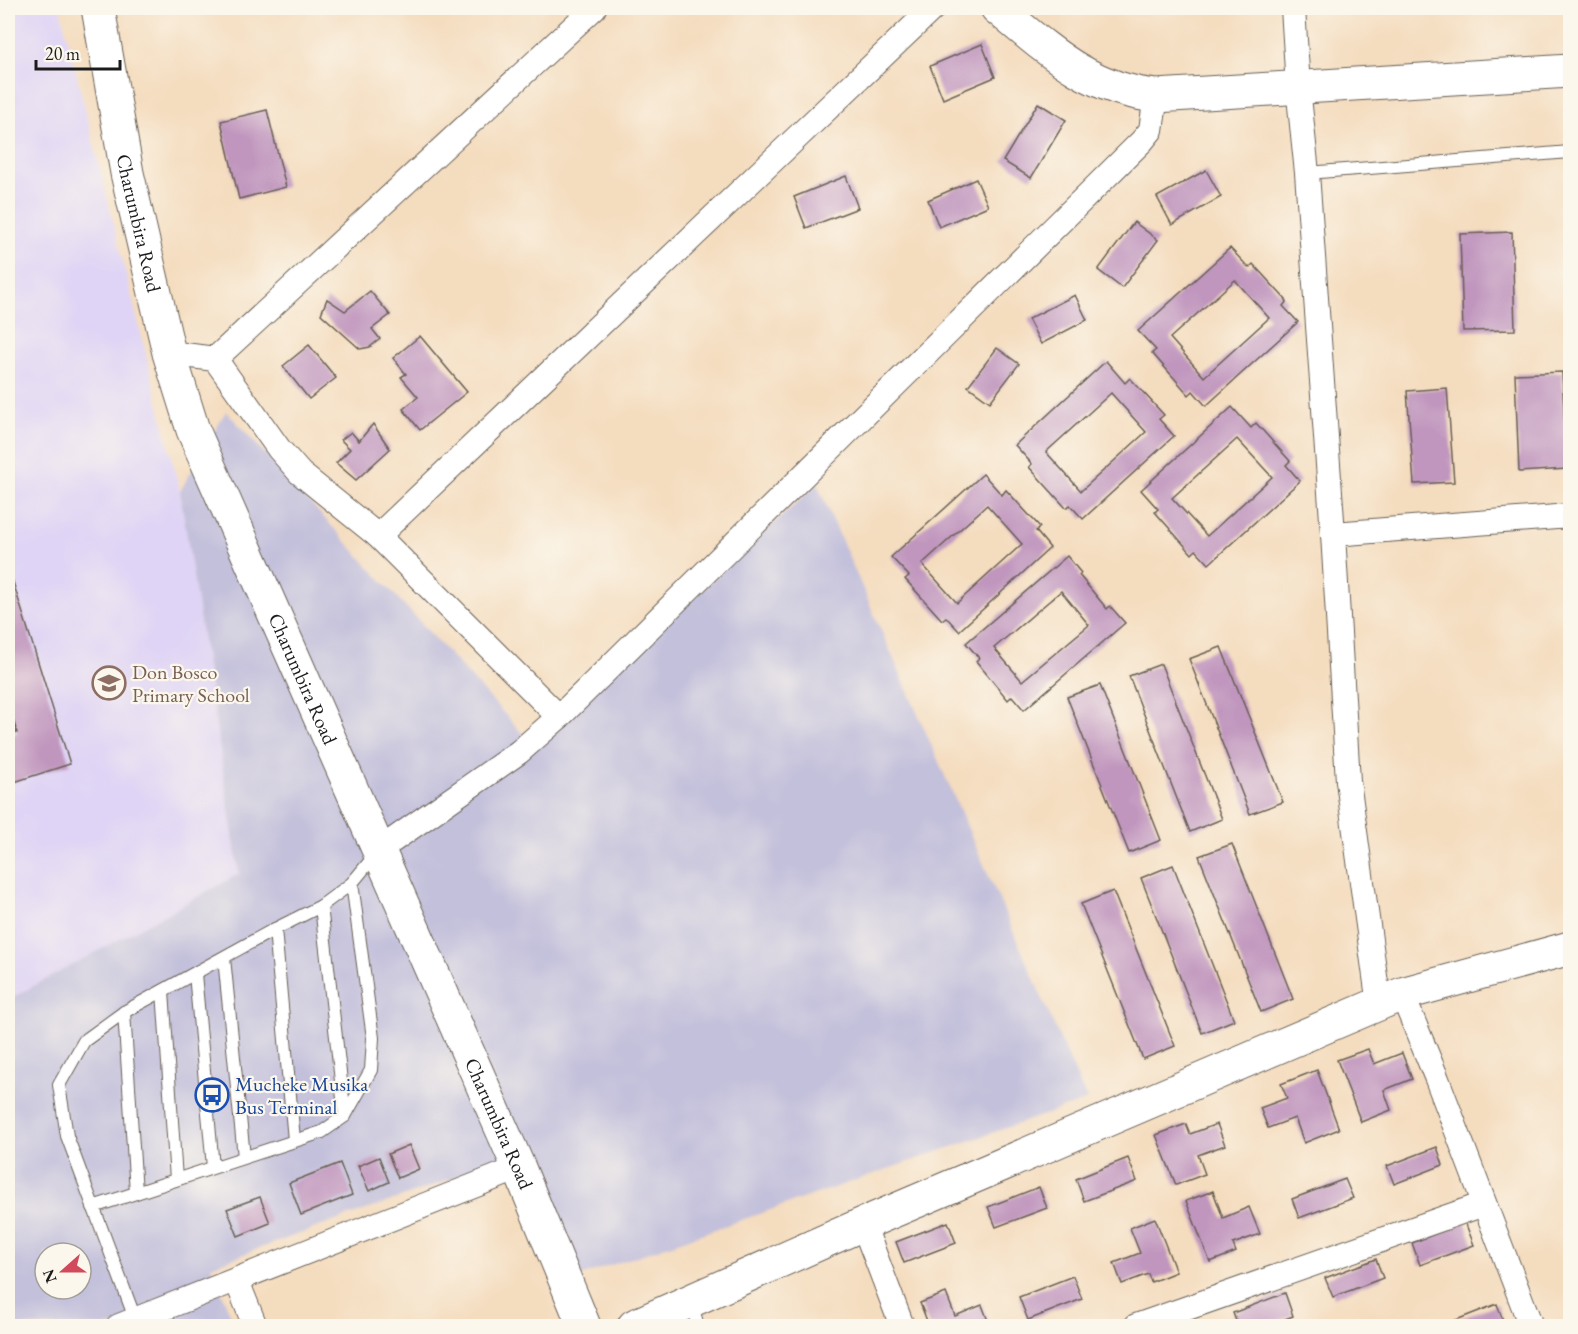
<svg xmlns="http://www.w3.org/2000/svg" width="1578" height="1334" font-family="'EB Garamond',serif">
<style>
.built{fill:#dfd4f5}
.industrial{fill:#c3c0db;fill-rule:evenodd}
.building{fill:#c095be;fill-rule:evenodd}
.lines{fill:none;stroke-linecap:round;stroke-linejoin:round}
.lane-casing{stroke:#685f55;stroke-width:14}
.street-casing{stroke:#685f55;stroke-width:26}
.secondary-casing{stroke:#685f55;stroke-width:35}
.lane{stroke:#fff;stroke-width:12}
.street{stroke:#fff;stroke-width:24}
.secondary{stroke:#fff;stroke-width:33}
.labels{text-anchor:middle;stroke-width:4.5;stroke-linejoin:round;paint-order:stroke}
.street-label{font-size:20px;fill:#1c1c1c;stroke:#fbf7ec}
.education-label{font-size:20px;fill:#785e54;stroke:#fbf7ec;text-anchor:start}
.transit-label{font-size:20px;fill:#164399;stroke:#fbf7ec;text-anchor:start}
</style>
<rect width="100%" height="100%" fill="#fbf7ec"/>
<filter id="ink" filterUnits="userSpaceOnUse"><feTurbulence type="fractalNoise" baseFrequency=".0167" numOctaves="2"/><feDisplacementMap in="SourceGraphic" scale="12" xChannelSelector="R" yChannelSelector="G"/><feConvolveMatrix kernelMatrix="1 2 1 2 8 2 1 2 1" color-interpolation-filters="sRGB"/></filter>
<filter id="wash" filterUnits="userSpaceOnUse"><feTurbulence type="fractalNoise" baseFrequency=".008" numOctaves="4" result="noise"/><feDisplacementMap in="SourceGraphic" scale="24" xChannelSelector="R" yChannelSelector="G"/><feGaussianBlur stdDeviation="1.35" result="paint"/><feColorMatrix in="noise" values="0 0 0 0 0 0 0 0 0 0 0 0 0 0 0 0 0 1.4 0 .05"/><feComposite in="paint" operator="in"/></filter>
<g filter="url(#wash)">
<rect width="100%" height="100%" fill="#f4dcbe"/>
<path class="built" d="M8,8h52l120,483 59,384 -231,125z"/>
<path class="industrial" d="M226,411l307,334 284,-261 270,616 -510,177 -63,-125 -62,27 -241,87 24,60h-227v-326l231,-126 -59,-383zM45,1253h36v36h-36z"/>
<g id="blocks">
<g class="building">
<path d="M982,44l13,33 -52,22 -13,-33z"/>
<path d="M1038,103l28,17 -35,58 -28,-17z"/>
<path d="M267,110l19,77 -47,12 -18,-78z"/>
<path d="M1206,170l15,27 -49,28 -15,-28z"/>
<path d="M846,176l12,32 -52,20 -12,-31z"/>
<path d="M976,179l12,27 -49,21 -11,-27z"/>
<path d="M1134,222l24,18 -36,48 -24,-18z"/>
<path d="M1512,232l3,98 -52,1 -3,-97z"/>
<path d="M1230,248l19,20 4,-4 34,37 -4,5 15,16 -92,84 -13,-15 -4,4 -37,-42 4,-3 -18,-19zM1235,280l34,38 -65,59 -34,-39z"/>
<path d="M370,291l20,24 -18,14 8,10 -10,8 -10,2 -39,-35 6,-15 18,12z"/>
<path d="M1075,295l12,25 -46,24 -13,-25z"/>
<path d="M420,336l47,56 -47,38 -17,-21 15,-12 -17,-20 5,-3 -13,-16z"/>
<path d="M309,345l27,33 -27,21 -26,-33z"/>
<path d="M997,348l22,16 -29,38 -22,-16z"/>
<path d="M1106,361l19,22 5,-5 34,37 -5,4 15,17 -91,83 -13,-14 -4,3 -37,-41 3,-3 -17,-19zM1111,393l35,39 -65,59 -35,-39z"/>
<path d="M1562,372l5,97 -48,3 -4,-98z"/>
<path d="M1447,388l7,94 -40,2 -7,-93z"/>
<path d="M1232,407l19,21 5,-5 34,38 -4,4 14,16 -91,83 -13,-14 -4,4 -37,-42 3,-3 -17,-19zM1237,439l35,38 -65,59 -35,-38z"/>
<path d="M373,424l17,25 -34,31 -20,-17 14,-14 -9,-9 10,-8 8,9z"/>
<path d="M983,474l19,21 4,-5 34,37 -4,4 14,17 -91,83 -13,-14 -4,3 -37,-41 4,-3 -18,-19zM987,505l35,39 -65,59 -35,-39z"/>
<path d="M1067,556l14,17 -2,2 28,34 3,-3 15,17 -101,87 -12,-14 -4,4 -32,-39 3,-3 -13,-15zM1061,591l28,34 -67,56 -28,-33z"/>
<path d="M8,566l62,198 -62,20v-48l9,-3 -9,-32z"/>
<path d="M1221,647l62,155 -33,12 -61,-155z"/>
<path d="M1161,664l61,155 -32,13 -61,-156z"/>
<path d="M1100,685l61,155 -32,13 -62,-156z"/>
<path d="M1232,844l61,155 -32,13 -62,-156z"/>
<path d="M1173,865l61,155 -32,13 -61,-155z"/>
<path d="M1113,891l62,155 -32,13 -62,-155z"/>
<path d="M1368,1049l6,15 28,-11 10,26 -28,11 7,20 -30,12 -24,-62z"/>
<path d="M1317,1070l22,59 -35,14 -9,-25 -27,10 -8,-20 27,-10 -6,-14z"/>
<path d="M1186,1124l4,10 27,-10 8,21 -27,10 7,19 -29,11 -20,-50z"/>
<path d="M409,1145l10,24 -21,9 -10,-24z"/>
<path d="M1437,1147l6,18 -49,19 -7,-18z"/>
<path d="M379,1157l10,25 -20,9 -11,-25z"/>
<path d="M1128,1158l9,23 -53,20 -8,-22z"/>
<path d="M340,1163l12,32 -51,20 -12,-32z"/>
<path d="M1345,1179l8,19 -54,20 -7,-19z"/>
<path d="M1039,1187l8,21 -51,19 -8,-20z"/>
<path d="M1213,1191l10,27 26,-11 11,27 -27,10 3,8 -26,10 -24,-61z"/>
<path d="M260,1197l10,26 -32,13 -11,-27z"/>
<path d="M1155,1218l21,54 -25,10 -3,-8 -26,10 -8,-21 26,-10 -10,-25z"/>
<path d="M948,1222l8,21 -52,20 -8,-21z"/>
<path d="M1465,1222l9,23 -54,20 -8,-22z"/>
<path d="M1376,1259l7,19 -50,19 -8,-19z"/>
<path d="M1073,1276l9,23 -54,21 -9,-23z"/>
<path d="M946,1293l9,23 27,-11 8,21h-61l-9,-23z"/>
<path d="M1285,1293l8,23 -26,10h-29l-5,-13z"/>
<path d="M1497,1304l8,22h-58l-1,-2z"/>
</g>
</g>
</g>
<g filter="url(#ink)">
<use href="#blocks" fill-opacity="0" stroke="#685f55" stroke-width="1.5"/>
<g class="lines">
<g class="lane-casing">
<g id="lane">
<path d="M1307,173l263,-21"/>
<path d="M321,906l24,210"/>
<path d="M275,929l19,211"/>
<path d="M224,958l20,199"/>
<path d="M195,974l18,193"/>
<path d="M163,991l13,188"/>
<path d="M124,1012l12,180"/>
<path d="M93,1207l229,-75 23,-16 26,-46 2,-32 -21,-155"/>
<path d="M691,1302l7,24"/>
<path d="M136,1321l-69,-185 -8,-51 25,-44 40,-29 151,-83 46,-23 31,-23 24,-29"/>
</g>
</g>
<g class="street-casing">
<g id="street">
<path d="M1293,8l5,79 9,86 26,361 15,247 31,224"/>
<path d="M169,353l46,6 64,90 21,24 78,63"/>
<path d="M215,359l379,-351"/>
<path d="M1333,534l237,-18"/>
<path d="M559,717l-181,-181 555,-528"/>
<path d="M379,850l140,-98 40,-35 583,-576 9,-11 5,-34"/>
<path d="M1402,994l35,85 94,247"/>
<path d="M863,1224l39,102"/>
<path d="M237,1281l18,45"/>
<path d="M119,1326l400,-158"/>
<path d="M1136,1326l348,-122"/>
</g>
</g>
<g class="secondary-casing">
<g id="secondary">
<path id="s1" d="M98,8l29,165 42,180 24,77 326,738 65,158"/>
<path d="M997,8c50,41 91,81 159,88l414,-25"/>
<path d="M634,1326l229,-102 539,-230 168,-46"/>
</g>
</g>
<use href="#lane" class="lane"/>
<use href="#street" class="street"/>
<use href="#secondary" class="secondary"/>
</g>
</g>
<defs>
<g id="school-ring" transform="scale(1.725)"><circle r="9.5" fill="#fbf7ec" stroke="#8d6e63" stroke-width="1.5"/><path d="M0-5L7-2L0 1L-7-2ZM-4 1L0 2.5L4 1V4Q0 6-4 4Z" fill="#8d6e63"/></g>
<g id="bus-ring" transform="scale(1.725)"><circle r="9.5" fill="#fbf7ec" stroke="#1a4fb4" stroke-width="1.5"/><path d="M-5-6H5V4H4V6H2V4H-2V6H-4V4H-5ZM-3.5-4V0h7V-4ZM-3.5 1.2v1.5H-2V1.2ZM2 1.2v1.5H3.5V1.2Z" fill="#1a4fb4"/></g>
</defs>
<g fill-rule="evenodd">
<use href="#school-ring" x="109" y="683"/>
<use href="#bus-ring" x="212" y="1095"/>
</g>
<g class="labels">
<g class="street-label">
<text dy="7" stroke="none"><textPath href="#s1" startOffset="219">Charumbira Road</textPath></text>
<text dy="7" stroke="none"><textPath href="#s1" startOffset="705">Charumbira Road</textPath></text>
<text dy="7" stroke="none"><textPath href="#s1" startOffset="1191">Charumbira Road</textPath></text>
</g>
<g class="education-label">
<text x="132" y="679">Don Bosco<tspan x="132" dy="23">Primary School</tspan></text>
</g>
<g class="transit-label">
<text x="235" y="1091">Mucheke Musika<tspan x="235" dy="23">Bus Terminal</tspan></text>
</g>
</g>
<rect width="1578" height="1334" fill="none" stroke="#fbf7ec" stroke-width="30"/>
<g transform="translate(63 1271) rotate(249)"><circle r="28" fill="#fbf7ec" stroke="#a29f99" stroke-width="1.5"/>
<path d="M0-4.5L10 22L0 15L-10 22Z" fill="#d1495b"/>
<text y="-9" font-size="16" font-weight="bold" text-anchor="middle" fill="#1c1c1c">N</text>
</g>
<path d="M36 60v9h84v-9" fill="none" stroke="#1c1c1c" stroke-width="3"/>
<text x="45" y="60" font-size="18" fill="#1c1c1c" stroke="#fbf7ec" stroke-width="4.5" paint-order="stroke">20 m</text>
</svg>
